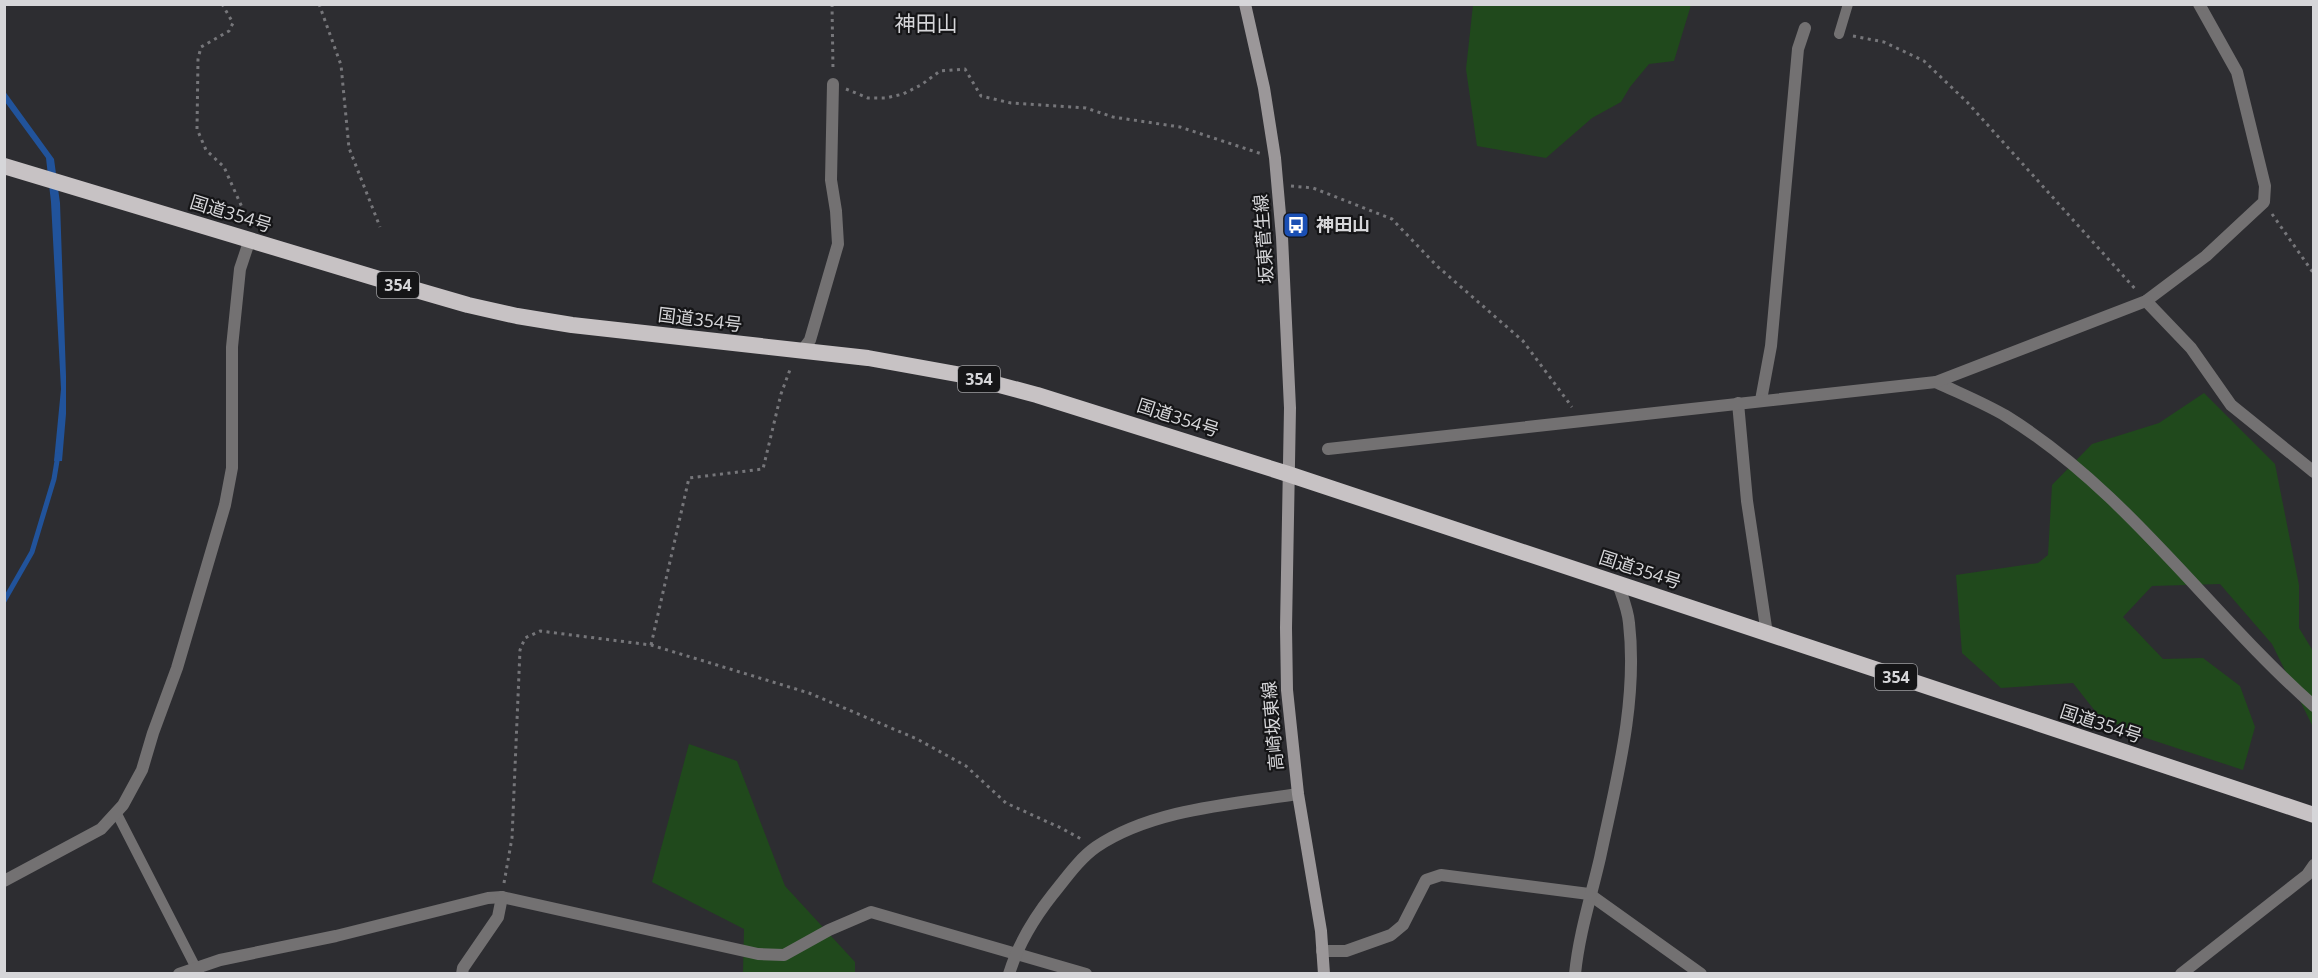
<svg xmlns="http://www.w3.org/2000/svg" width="2318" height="978" font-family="'Open Sans','Noto Sans JP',sans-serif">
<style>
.green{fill:#20491c}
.water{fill:#21539b}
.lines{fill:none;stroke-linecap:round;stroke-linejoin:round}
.stream{stroke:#21539b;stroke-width:5}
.path{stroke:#76767a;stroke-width:3;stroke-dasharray:3 4.5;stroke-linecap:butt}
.service{stroke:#737172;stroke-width:10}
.minor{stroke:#737172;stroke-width:12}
.secondary{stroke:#9b9799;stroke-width:12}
.trunk{stroke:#c7c2c4;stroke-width:16}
.labels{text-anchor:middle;stroke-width:4.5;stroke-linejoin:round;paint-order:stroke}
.shield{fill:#151517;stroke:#9c9c9f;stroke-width:1.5}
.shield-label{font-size:16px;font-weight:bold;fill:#d6d6d9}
.street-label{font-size:18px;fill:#d6d6d9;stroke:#151517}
.poi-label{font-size:18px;font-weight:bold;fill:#d6d6d9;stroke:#151517;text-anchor:start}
.quarter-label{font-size:21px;fill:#d6d6d9;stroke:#151517}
</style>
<rect width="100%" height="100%" fill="#2d2d31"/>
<g class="green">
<path d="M1473,5v-1l218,1 -17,56 -25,3 -19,23 -9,15 -29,16 -46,40 -69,-12 -11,-77z"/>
<path d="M2204,393l71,71 24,121v43l14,23v76l-41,-83 -52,-60 -68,2 -29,31 40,42 40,-1 37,28 15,41 -12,43 -100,-33 -44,-21 -26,-33 -72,5 -39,-35 -6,-78 82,-12 10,-8 4,-70 40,-41 67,-21z"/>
<path d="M689,744l48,17 48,125 70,76v11h-112l1,-44 -92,-47z"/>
</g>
<path class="water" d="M4,90l50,69 6,44 6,173v38l-4,47h-8l7,-72 -10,-187 -5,-44 -41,-56z"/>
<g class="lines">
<path class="stream" d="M4,601l28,-49 22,-73 4,-24"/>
<g class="path">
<path d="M222,4l11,19 -4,8 -28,16 -3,12 -1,70 9,21 18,17 25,56"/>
<path d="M319,4l22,61 8,83 31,79"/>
<path d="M832,4l1,66"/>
<path d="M1853,36l31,6 40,19 43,41 170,189"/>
<path d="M846,89l22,9h18l17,-4 18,-9 19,-14 25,-2 16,27 30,7 75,5 27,9 67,10 82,27"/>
<path d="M1291,186l22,2 79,31 45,47 86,75 49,66"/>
<path d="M2272,214l42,60"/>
<path d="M651,645l38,-167 74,-9 18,-75 10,-27"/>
<path d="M504,883l8,-45 8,-188 5,-12 15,-7 111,14 158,48 108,46 49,27 40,37 55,25 22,12"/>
</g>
<g class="service">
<path d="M1839,34l9,-30"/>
<path d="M116,812l80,156"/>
</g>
<g class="minor">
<path d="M2146,301l45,47 40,57 83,67"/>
<path d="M801,352l9,-12 28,-96 -2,-33 -5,-31 2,-96"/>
<path d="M1936,382c23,11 48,21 70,34 121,75 202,196 308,290"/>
<path d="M1761,400l10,-54 27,-297 7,-21"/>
<path d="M1738,403l9,98 20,133"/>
<path d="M1328,449l608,-67 210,-81 60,-45 58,-54 1,-16 -28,-114 -38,-68"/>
<path d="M4,881l97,-52 22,-24 19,-35 11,-37 24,-65 48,-163 7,-37v-121l8,-78 10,-30"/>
<path d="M1322,951h24l45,-16 12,-10 23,-45 15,-5 148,19 112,80"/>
<path d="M179,974l41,-14 116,-24 152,-38 14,-1 256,57 26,1 45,-25 42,-18 215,62"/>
<path d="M462,974l1,-6 35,-51 4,-20"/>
<path d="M1009,974c9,-30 25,-56 44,-80 13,-16 26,-35 43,-47 56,-38 137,-43 202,-53"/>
<path d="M1575,974c4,-40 16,-77 25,-116 16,-76 38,-156 29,-235 -1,-13 -7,-27 -11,-39"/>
<path d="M2181,974l126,-99 7,-10"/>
</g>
<path class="secondary" d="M1245,4l19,84 11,70 7,79 8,171 -4,220 1,62 11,104 23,137 3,43"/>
<path class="trunk" d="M4,166l395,119 69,20 49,11 55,9 296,33 94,17 75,20 251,79 1026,341"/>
</g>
<defs>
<g id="bus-square" transform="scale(1.35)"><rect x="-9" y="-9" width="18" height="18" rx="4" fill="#1a4fb4" stroke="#151517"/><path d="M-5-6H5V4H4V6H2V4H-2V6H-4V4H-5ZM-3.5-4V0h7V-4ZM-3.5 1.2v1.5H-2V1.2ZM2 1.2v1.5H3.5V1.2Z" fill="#fff"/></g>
</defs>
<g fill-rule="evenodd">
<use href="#bus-square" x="1296" y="225"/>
</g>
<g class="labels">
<g class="shield">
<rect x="377" y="272" width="42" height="26" rx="4.5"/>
<rect x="958" y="366" width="42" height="26" rx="4.5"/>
<rect x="1875" y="664" width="42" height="26" rx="4.5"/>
</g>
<g class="shield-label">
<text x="398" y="291">354</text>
<text x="979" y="385">354</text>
<text x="1896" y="683">354</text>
</g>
<g class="street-label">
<text transform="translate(231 214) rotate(17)" y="6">国道354号</text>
<text transform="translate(1264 239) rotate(-94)" y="6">坂東菅生線</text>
<text transform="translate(700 320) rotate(7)" y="6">国道354号</text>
<text transform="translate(1178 418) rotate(18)" y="6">国道354号</text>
<text transform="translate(1640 570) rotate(18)" y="6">国道354号</text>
<text transform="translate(2101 724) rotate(18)" y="6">国道354号</text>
<text transform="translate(1273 726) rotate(-95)" y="6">高崎坂東線</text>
</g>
<g class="poi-label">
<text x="1316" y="231">神田山</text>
</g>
<g class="quarter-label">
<text x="926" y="31">神田山</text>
</g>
</g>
<rect width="2318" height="978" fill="none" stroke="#d6d6d9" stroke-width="12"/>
</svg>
